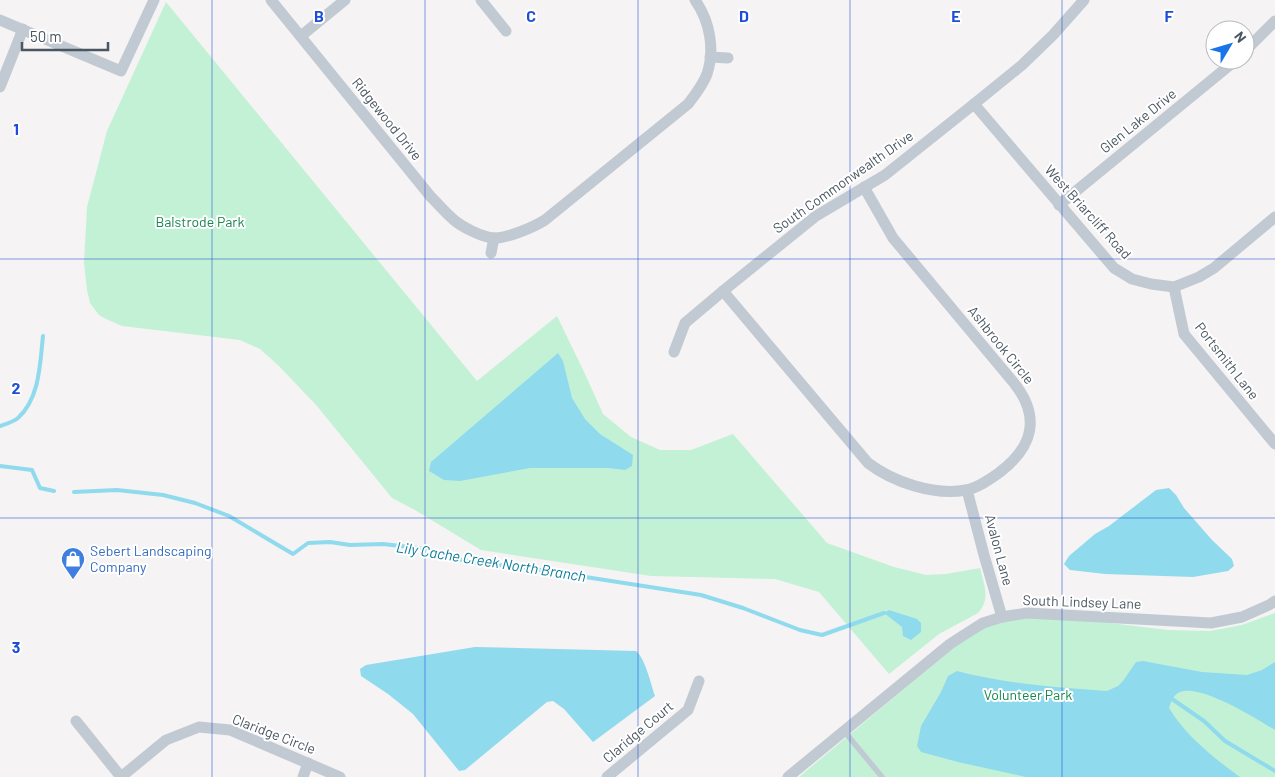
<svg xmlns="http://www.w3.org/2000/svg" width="1275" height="777" font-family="Barlow,sans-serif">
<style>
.green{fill:#c3f1d5}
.water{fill:#90daee}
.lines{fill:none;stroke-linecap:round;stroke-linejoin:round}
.stream{stroke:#90daee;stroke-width:4}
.lane{stroke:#c1cad2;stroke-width:5.5}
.street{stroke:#c1cad2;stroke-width:11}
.grid{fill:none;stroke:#1d4ed8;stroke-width:1;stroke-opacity:0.55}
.labels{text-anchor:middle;stroke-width:4;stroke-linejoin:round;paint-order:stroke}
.street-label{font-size:14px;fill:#4a5661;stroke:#fff}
.park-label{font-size:14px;fill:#17864f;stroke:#fff}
.shop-label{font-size:14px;fill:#366cbe;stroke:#fff;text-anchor:start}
.water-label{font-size:15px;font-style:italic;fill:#0c7c9b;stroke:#fff}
.grid-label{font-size:16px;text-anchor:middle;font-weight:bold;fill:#1d4ed8;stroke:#fff;stroke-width:4;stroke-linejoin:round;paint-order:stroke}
</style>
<rect width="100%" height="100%" fill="#f5f3f3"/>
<g class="green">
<path d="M166,2l311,379 80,-65 28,58 18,40 28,23 29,13h31l42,-16 94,109 67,24 32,8 20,-1 34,-6c4,17 11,30 -2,45l-39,21 -50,40 -70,-82 -44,-13 -124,-3 -170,-26 -66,-40 -23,-12 -75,-92 -38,-40 -19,-17 -20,-9 -118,-14 -16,-7 -7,-4 -9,-12 -3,-13 -3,-27 3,-56 20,-76z"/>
<path d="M1027,613l141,17 42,1 32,-6 33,-12v164h-476l180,-151z"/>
</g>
<g class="water">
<path d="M558,353l5,8 9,37 13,21 15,15 33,21 -1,11 -7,4 -17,-2h-78l-70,13 -16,-1 -15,-9 2,-9z"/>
<path d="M1169,488l7,7 8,13 28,32 20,19 2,7 -6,5 -35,6 -88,-3 -35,-4 -6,-6 5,-8 26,-22 14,-8 47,-36z"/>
<path d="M889,610l28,9 4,4v9l-10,8 -8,-4 -1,-9 -18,-14z"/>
<path d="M475,647l161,4c9,7 15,33 19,45l-62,46 -29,-33 -11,-8 -6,1 -82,68 -6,1 -46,-57 -25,-20 -27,-18 -1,-7 6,-4z"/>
<path d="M1143,661l59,11 45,3 15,-5 13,-8v68c-19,-11 -73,-46 -95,-38 -6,2 -9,10 -11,16 16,27 46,51 71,69h-214l-68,-15 -37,-10 -4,-6 4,-20 20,-34 7,-16 9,-5c49,13 99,16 150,20l11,-5 5,-5 13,-19z"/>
</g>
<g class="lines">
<g class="stream">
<path d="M0,426c6,-2 13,-4 18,-8 22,-20 22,-55 25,-82"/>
<path d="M0,466l32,4 8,18 14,3"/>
<path d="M74,492l43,-2 46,5 32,8 34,13 64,38 15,-11 22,-1 20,3 33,-1 45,5 22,9 41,7 24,1 186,29 42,13 57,22 22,5 62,-22"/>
<path d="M1172,699l32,22 21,20 50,30"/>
</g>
<path class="lane" d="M844,731l38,46"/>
<g class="street">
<path d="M271,0l160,197c8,8 15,16 23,23 8,7 28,17 39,18 13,1 41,-11 52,-18l143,-116c7,-9 15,-19 19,-30 8,-24 3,-53 -12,-74"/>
<path d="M481,0l25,31"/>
<path d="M0,20l121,51 33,-71"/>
<path d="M301,36l44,-36"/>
<path d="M1245,51l30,-30"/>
<path d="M710,57l18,1"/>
<path d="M0,87l23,-58"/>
<path d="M974,104l140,164 18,11 19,5 23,3 25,-10 15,-9 61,-51"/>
<path d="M1059,205l177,-145"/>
<path d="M491,253l3,-15"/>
<path d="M1174,287l10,47 91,110"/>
<path d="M723,291l145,172c25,19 66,33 98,27 12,-2 24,-11 34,-18 33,-25 41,-55 14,-89l-121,-145 -29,-51"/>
<path d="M674,352l11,-29 38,-32 93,-75 69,-41 89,-71 48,-39 31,-30 31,-35"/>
<path d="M967,490l17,65 18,62"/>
<path d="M76,721l45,56"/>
<path d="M121,777l45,-37 33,-13 31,3 110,47"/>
<path d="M303,777l5,-14"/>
<path d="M607,777l81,-67 11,-29"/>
<path d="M788,777l162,-133 17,-11 16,-10 19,-6 25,-4 184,10 31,-6 27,-12 6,-4"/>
</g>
</g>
<path class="grid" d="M212,0v777M425,0v777M638,0v777M850,0v777M1062,0v777M0,259h1275M0,518h1275"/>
<defs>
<g id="shop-pin" transform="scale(1.25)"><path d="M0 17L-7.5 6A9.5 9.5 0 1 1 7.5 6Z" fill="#3f7fe0" stroke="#fff"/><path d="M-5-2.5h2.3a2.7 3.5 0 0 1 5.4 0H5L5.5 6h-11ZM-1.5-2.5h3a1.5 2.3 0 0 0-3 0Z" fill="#fff"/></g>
</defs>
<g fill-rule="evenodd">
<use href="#shop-pin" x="73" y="559"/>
</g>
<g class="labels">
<g class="street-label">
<text transform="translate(387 119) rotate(51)" y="5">Ridgewood Drive</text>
<text transform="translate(1138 121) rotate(-39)" y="5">Glen Lake Drive</text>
<text transform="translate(843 182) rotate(-35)" y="5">South Commonwealth Drive</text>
<text transform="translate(1088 212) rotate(48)" y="5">West Briarcliff Road</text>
<text transform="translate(1001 345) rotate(51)" y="5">Ashbrook Circle</text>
<text transform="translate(1227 361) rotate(52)" y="5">Portsmith Lane</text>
<text transform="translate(999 550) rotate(75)" y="5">Avalon Lane</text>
<text transform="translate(1082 602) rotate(2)" y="5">South Lindsey Lane</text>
<text transform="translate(638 732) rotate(-40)" y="5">Claridge Court</text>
<text transform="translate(274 734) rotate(21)" y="5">Claridge Circle</text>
</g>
<g class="park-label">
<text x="200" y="227">Balstrode Park</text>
<text x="1028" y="700">Volunteer Park</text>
</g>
<g class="shop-label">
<text x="90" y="556">Sebert Landscaping<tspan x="90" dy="16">Company</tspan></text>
</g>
<g class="water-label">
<text transform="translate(491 562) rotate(9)" y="5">Lily Cache Creek North Branch</text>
</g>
</g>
<g class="grid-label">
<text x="319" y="22">B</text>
<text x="531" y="22">C</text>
<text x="744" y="22">D</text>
<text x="956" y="22">E</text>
<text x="1169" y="22">F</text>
<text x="16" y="135">1</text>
<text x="16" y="394">2</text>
<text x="16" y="653">3</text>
</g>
<g transform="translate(1230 45) rotate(52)"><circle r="24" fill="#ffffff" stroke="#b7bbc0"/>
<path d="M0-4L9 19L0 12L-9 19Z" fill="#1a73e8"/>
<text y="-8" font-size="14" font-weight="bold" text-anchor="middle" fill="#4a5661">N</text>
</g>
<path d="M22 42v8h86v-8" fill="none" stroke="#4a5661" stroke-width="2.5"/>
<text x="30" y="42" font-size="15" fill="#4a5661" stroke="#ffffff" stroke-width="4" paint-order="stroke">50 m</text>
</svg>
